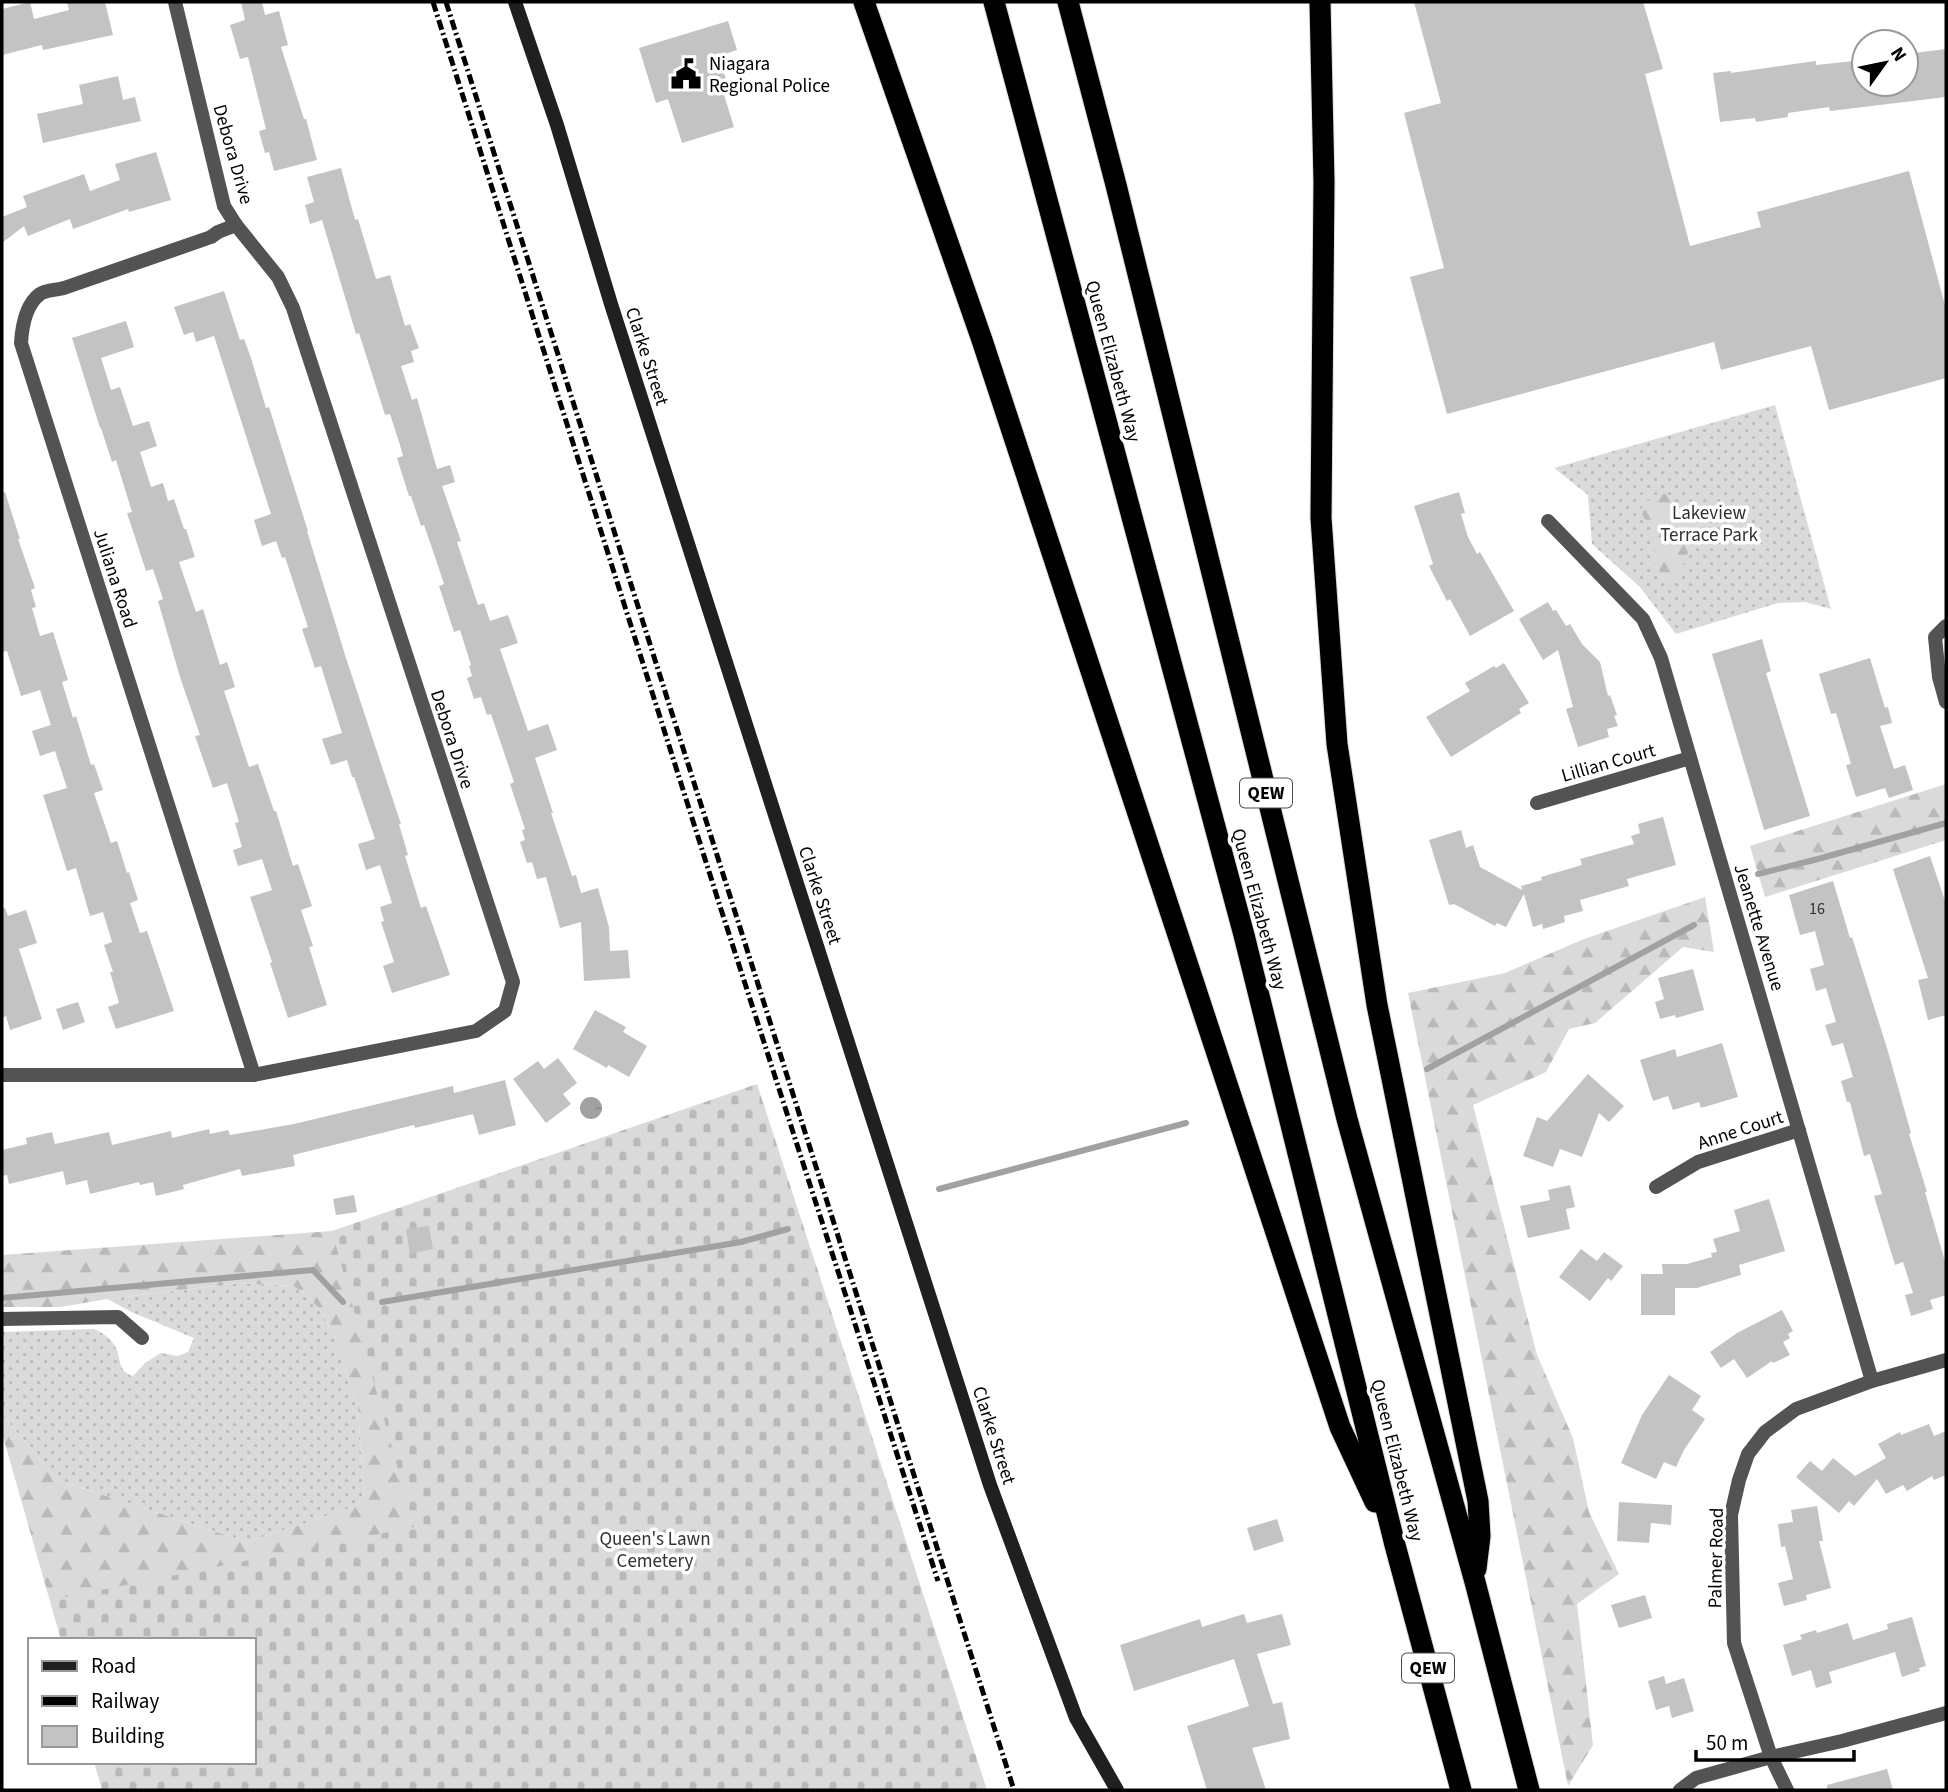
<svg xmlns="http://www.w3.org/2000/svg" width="1948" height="1792" font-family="'Source Sans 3',sans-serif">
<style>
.grass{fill:url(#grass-dots)}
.forest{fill:url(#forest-firs)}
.cemetery{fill:url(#cemetery-stones)}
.water{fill:url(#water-ripples)}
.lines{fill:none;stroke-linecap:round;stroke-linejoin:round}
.stream{stroke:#a1a1a1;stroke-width:6}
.building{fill:#c3c3c3}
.highway-casing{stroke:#dbdbdb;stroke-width:23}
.street{stroke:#535353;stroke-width:14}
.secondary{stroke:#202020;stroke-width:14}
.highway{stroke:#000;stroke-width:21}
.rail{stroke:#000;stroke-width:5;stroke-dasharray:10 3.5 2 3.5;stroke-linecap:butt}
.labels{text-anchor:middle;stroke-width:7;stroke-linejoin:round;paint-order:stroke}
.number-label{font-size:16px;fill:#313131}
.shield{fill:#fff;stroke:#4c4c4c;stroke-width:2}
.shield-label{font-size:18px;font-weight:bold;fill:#000}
.poi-label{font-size:19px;fill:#000;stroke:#fff;text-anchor:start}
.street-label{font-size:19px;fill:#000;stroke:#fff}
.park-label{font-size:19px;fill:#313131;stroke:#fff}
</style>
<defs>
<pattern id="grass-dots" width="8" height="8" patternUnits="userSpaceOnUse" patternTransform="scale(1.75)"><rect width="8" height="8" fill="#dadada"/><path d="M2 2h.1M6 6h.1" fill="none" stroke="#b9b9b9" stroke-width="1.8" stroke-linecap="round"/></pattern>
<pattern id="forest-firs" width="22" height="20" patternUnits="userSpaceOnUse" patternTransform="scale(1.75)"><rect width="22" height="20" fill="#dadada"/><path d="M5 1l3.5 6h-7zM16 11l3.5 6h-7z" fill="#b9b9b9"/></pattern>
<pattern id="cemetery-stones" width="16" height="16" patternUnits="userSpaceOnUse" patternTransform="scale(1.75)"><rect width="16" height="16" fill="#dadada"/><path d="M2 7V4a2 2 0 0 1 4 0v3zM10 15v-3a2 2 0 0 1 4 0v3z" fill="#b9b9b9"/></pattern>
<pattern id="water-ripples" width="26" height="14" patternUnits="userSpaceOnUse" patternTransform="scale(1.75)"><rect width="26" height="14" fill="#a1a1a1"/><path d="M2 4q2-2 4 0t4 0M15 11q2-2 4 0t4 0" fill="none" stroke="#898989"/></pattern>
</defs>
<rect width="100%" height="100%" fill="#fff"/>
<g class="grass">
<path d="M1775,405l56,204 -26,-7 -27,1 -102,31 -36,-47 -48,-43 -4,-49 -34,-27z"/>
<path d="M238,1283l56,3 24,21 16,27 24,73 6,93 -10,7 -107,35 -189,-62 -56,-65v-83l92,-3c9,4 17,9 22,19 5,11 2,24 17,28l12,-13 16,-10 17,3 10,-4 6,-14 -65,-27 -21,-12z"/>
</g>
<g class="forest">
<path d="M1666,493l16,15 13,24 -18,51 -15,-8 -12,-18 5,-6 -3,-21 -12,-19 5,-9z"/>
<path d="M1946,784v56l-181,57 -15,-51z"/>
<path d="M1705,897l9,55 -31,-5 -88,76 -26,6 -23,43 -73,33 64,250 36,83 16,74 30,62 -42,30 16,141 -25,41 -160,-793 97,-20 79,-34z"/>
<path d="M332,1231l113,369 -191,40h-193l-59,-207v-18l56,65 189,62 107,-35 10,-7 -6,-93 -24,-73 -16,-27 -24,-21 -56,-3 -130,16 -48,8h-58v-52z"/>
</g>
<path class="cemetery" d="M757,1084l230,706h-885l-8,-28h160v-122h-193l-10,-40 363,-73 -82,-296z"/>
<circle class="water" cx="591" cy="1108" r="11"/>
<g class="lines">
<g class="stream">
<path d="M1758,874l60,-15 128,-36"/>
<path d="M1427,1069l267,-144"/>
<path d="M939,1189l247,-66"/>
<path d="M2,1298l311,-28 30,32"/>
<path d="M382,1302l359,-60 47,-13"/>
</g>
</g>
<g class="building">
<path d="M30,2l4,17 35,-9 -2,-8h38l8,33 -70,15 -1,-5 -40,10v-46z"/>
<path d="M241,2h21l3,13 14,-4 9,34 -7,2 23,72h2l11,41 -43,11 -5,-19 -4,1 -6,-22 7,-2 -18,-72 -8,2 -10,-34 15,-5z"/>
<path d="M1414,2h229l20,67 -18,5 45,172 71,-19 -4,-15 152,-41 37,138v69l-117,32 -18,-64 -90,24 -7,-28 -267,72 -37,-137 34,-9 -40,-155 37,-10z"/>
<path d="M728,21l9,29 -18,6 11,37 -6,2 10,32 -52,16 -14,-44 -12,4 -17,-55z"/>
<path d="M1946,49v48l-116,14 -1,-4 -41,6v4l-32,5 -1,-4 -35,4 -7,-49 18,-2v2l85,-12v4l48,-5v24h42v-30z"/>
<path d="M118,76l5,24 12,-3 6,24 -98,22 -6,-29 46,-10 -4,-19z"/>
<path d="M156,152l15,48 -42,12 -1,-3 -55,20 -3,-10 -42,17 -4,-10 -22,17v-26l25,-10 -4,-11 61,-22 6,17 30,-11 -5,-16z"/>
<path d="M341,168l14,52 3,-1 18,60 14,-4 15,51 5,-2 9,24 -8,3 3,11 -13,4 11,34 5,-2 20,71 13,-4 5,17 -13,4 19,55 -4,1 21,63 6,-2 6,18 18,-6 10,28 -18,6 28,82 20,-7 9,26 -22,8 18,55h-2l21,63 4,-1 5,18 17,-5 11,39 1,24 18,-1 2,28 -46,3 -3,-59 -21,6 -14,-51 -9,2 -5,-17 -5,1 -7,-21 5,-2 -3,-10 3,-1 -15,-45 4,-2 -23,-68 -4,1 -6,-18 -7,2 -7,-21 5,-2 -3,-10 2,-1 -11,-35 -6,2 -15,-46 5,-2 -9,-27 -11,-32 -3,1 -10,-30h-2l-12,-38 6,-2 -3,-11 -10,-31 -5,1 -26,-82 -3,1 -34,-114 -12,4 -5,-19 9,-3 -7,-25z"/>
<path d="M224,291l16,49 4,-1 7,19 15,50 3,-1 39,124h-1l39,127 55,166h-2l9,31 -3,1 16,52 5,-2 24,69 -58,18 -9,-27 11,-4 -13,-40 3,-1 -4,-14 12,-4 -12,-38 -14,5 -8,-26 17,-5 -21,-62h-2l-5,-17 -16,5 -9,-26 20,-6 -21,-67 -6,2 -13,-39 6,-2 -23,-70 -3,1 -6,-17 -14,5 -8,-26 17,-6 -57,-178 -18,6 -3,-10 -9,3 -10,-28z"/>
<path d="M126,321l8,26 -33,11 10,32 9,-3 13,39 16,-5 8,25 -17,6 11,35 12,-4 5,18 6,-2 10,30h2l9,28 -16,5 17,50 7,-3 17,56 7,-3 8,25 -11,4 25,76 9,-3 16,47h2l17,55 5,-2 14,42 -11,4 12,36 -4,1 18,58 -39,13 -18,-55 2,-1 -22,-65 22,-7 -10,-31 -24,7 -5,-16 9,-3 -7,-24 4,-1 -12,-39 -14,5 -10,-29 -8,-23 5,-1 -20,-58 -22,-76 5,-2 -10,-30 -7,2 -19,-58 5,-1 -16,-52 -4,2 -11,-34h-1l-28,-90z"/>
<path d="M5,492l15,47h-2l17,49 -4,2 5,17 -4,1 8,28 13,-4 15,48 -6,2 11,36 3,-2 15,49 3,-1 9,26 -9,3 17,50 6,-2 10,32 2,-1 9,28 -8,3 10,30 7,-2 27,80 -58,18 -8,-22 11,-4 -9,-31h3l-9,-27 8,-3 -9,-30 -13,4 -14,-48 -9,3 -24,-76 24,-7 -12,-37 -15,5 -8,-25 19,-6 -11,-35 -19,6 -14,-45 -5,1v-159z"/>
<path d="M1459,492l6,21 -4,1 7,23 9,17 3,-2 34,59 -44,25 -20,-37 -3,2 -18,-35 4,-2 -19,-58z"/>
<path d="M1548,602l5,9 3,-1 10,16 4,-2 12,20 18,18 8,34 2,-1 7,20 -3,1 4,10 -11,3 2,8 -31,10 -12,-38 7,-2 -15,-57 -15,10 -24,-41z"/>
<path d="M1762,639l9,32 -5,2 44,143 -46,14 -52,-176z"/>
<path d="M1870,658l15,50 3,-1 4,16 -12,3 14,43 11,-4 8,25 -24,8 -4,-10 -29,9 -10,-32 5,-1 -15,-51 -5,1 -12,-40z"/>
<path d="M1504,663l25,40 -10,6 2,4 -70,44 -25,-40 44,-26 -5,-8 29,-17 2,2z"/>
<path d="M1663,817l13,48 -49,14 2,7 -49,14 3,11 -19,5 1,6 -22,7 -1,-5 -9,3 -9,-33 -18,33 -9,-4 -2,3 -41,-22 -5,1 -20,-65 32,-10 5,18 7,-3 7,22 42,23 -1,-4 21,-6 -1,-3 41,-12 -2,-6 54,-15 -3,-8 9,-3 -2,-9z"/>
<path d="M1930,856l16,48v111l-18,5 -10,-40 10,-2 -35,-109z"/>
<path d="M1833,881l17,57 2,-1 35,111 24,85 -2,1 18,58h-2l21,73v30l-16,5 3,9 -22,7 -6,-21 8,-2 -10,-31 -8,3 -21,-69 8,-2 -12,-40 -6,2 -14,-54h-3l-6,-21 12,-4 -10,-34 -11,3 -7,-21 11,-3 -10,-34 -10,3 -6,-22 14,-4 -9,-34 -15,4 -11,-40z"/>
<path d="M2,908h3l3,8 18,-6 11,33 -18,6 23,70 -32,11 -4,-14 -4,2z"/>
<path d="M1693,969l11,41 -28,8 -1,-3 -15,4 -5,-17 9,-3 -6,-21z"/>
<path d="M78,1002l7,20 -22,8 -7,-21z"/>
<path d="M595,1010l31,17 -3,5 24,14 -18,31 -21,-12 -1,3 -34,-19z"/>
<path d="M1722,1043l16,54 -37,11 -2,-6 -26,8 -5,-14 -15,5 -13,-41 35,-11 2,8z"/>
<path d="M558,1058l19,25 -14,11 8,10 -25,19 -33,-44 25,-18 6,8z"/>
<path d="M1588,1074l36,32 -15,16 -10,-9 -17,44 -22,-8 -7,18 -30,-11 14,-39 10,4z"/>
<path d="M505,1080l11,45 -37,10 -6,-21 -58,14 -1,-3 -121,30 2,11 -53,10 -2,-7 -57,16 1,4 -28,7 -3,-14 -13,3 -1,-3 -49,12 -3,-14 -21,5 -3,-14 -54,13 -2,-9 -5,1v-26l25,-6 -1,-6 26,-6 3,12 54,-12 3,13 59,-14 1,7 37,-9 1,5 18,-4 2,5 64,-11 159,-38 1,7z"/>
<path d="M1570,1185l5,22 -9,2 4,20 -42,9 -8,-32 30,-6 -2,-10z"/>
<path d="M354,1195l3,17 -21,3 -3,-16z"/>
<path d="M1769,1199l16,52 -46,14 2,10 -44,13h-22v27h-34v-41h22l-1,-10h25l25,-7 -1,-4 6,-1 -4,-13 27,-8 -6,-21z"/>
<path d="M429,1226l4,23 -23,5 -4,-25z"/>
<path d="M1581,1249l16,12 7,-9 19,14 -12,15 -3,-3 -18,23 -31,-24z"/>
<path d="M1782,1310l11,21 -5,3 2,4 -7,4 7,13 -17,8 -1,-2 -25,17 -13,-19 -13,9 -11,-16 27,-19z"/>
<path d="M1669,1375l32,21 -9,14 13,9 -21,31 -8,17 -12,-5 -8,17 -35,-16 21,-48z"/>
<path d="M1929,1424l5,12 12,-5v44l-12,5 -2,-4 -25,15 -4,-6 -17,9 -9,-15 -23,27 -5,-5 -10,12 -43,-36 14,-16 12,10 11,-13 22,18 31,-18 -8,-14 22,-12 1,3z"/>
<path d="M1619,1502l53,3 -1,20 -20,-2 -2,20 -32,-2z"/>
<path d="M1817,1506l6,35h-4l12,47 -25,7 1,5 -23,6 -6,-23 15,-4 -8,-33 -4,1 -3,-23 15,-2 -2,-12z"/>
<path d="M1277,1519l7,22 -30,10 -7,-23z"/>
<path d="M1645,1595l7,23 -33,10 -8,-23z"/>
<path d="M1244,1614l3,9 35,-9 9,31 -34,9 16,50 9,-2 8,37 -38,9 14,42h-59l-20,-64 62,-20 -15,-47 -100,32 -14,-46 80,-26 2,8z"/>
<path d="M1912,1617l14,49 -7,2 1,3 -18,6 -7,-25 -66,20 3,11 -16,5 -5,-18 -19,6 -9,-31 19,-6 -2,-4 16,-5 1,3 31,-10 5,17 35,-11 -1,-5z"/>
<path d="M1664,1676l2,8 18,-6 10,33 -22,7 -3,-12 -13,4 -8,-29z"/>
<path d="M1887,1769l6,21h-66v-5z"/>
</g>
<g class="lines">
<g class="highway-casing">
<g id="highway">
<path d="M864,2l118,338 358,1087 35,75"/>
<path d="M994,2l250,933 151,610 66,245"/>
<path d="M1068,2l48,183 231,934 128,463 54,208"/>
<path d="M1320,2l4,180 -3,336 16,226 40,261 101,496 2,35 -4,33"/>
</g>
</g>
<g class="street">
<path d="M236,225l-18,7 -7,5 -147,51c-7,2 -18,2 -24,6 -15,11 -18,33 -19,49l233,732"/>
<path d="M1548,521l95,98 18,39 211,723"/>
<path d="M1946,626l-11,11 4,40 7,25"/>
<path d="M1537,803l153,-45"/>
<path d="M2,1075h252l222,-44 29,-20 8,-29 -220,-674 -15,-31 -42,-52 -12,-19 -49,-204"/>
<path d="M1656,1187l42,-25 101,-32"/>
<path d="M2,1319l116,-2 24,21"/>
<path d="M1680,1790l16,-12 75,-21 71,-16 104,-28"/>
<path d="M1787,1790l-16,-33 -37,-114 -3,-128 8,-35 9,-26 17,-22 31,-23 76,-28 74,-21"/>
</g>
<path class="secondary" d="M515,2l42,123 54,179 379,1181 86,233 41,72"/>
<use href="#highway" class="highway"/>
<g class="rail">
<path d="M433,2l286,901 219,678"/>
<path d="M446,2l568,1788"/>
</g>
</g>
<defs>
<g id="civic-bare" transform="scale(2.415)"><path d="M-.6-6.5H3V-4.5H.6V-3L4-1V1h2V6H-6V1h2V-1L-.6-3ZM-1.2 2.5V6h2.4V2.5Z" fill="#000" stroke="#fff" stroke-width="2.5" paint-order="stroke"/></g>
</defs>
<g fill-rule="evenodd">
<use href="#civic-bare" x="686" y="74"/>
</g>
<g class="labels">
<g class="number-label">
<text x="1817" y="914">16</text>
</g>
<g class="shield">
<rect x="1240" y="778.5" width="52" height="29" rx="5"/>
<rect x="1402" y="1653.5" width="52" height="29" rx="5"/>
</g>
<g class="shield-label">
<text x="1266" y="799">QEW</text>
<text x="1428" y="1674">QEW</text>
</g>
<g class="poi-label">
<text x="709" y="70">Niagara<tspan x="709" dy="22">Regional Police</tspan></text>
</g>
<g class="street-label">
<text transform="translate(234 154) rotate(74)" y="7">Debora Drive</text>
<text transform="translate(648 356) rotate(72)" y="7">Clarke Street</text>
<text transform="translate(1114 361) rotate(75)" y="7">Queen Elizabeth Way</text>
<text transform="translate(116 578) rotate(72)" y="7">Juliana Road</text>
<text transform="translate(453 739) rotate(72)" y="7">Debora Drive</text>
<text transform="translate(1608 762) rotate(-16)" y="7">Lillian Court</text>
<text transform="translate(821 895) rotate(72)" y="7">Clarke Street</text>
<text transform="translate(1260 909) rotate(75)" y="7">Queen Elizabeth Way</text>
<text transform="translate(1760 927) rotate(73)" y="7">Jeanette Avenue</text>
<text transform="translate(1740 1129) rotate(-18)" y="7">Anne Court</text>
<text transform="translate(995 1435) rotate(72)" y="7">Clarke Street</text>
<text transform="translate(1398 1460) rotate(76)" y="7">Queen Elizabeth Way</text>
<text transform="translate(1715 1558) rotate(-89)" y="7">Palmer Road</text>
</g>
<g class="park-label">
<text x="1709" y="519">Lakeview<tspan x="1709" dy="22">Terrace Park</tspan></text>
<text x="655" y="1545">Queen's Lawn<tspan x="655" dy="22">Cemetery</tspan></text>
</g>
</g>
<rect width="1948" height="1792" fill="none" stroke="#000000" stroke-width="7"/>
<rect x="28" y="1638" width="228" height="126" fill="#ffffff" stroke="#999999" stroke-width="2"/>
<rect x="42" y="1661" width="35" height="10" fill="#202020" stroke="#999999" stroke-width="2"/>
<text x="91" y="1673" font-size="21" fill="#000000">Road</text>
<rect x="42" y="1696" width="35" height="10" fill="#000000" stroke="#999999" stroke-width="2"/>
<text x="91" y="1708" font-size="21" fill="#000000">Railway</text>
<rect x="42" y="1726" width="35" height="21" fill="#c3c3c3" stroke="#999999" stroke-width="2"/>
<text x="91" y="1743" font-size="21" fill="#000000">Building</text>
<g transform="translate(1885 63) rotate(57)"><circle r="33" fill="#ffffff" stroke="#999999" stroke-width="2"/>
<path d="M0-5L12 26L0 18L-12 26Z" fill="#000000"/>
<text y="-10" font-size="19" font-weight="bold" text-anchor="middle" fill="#000000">N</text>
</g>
<path d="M1696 1750v10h158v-10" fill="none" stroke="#000000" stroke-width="3.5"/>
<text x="1706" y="1750" font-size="21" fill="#000000" stroke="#ffffff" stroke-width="5" paint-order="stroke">50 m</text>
</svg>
